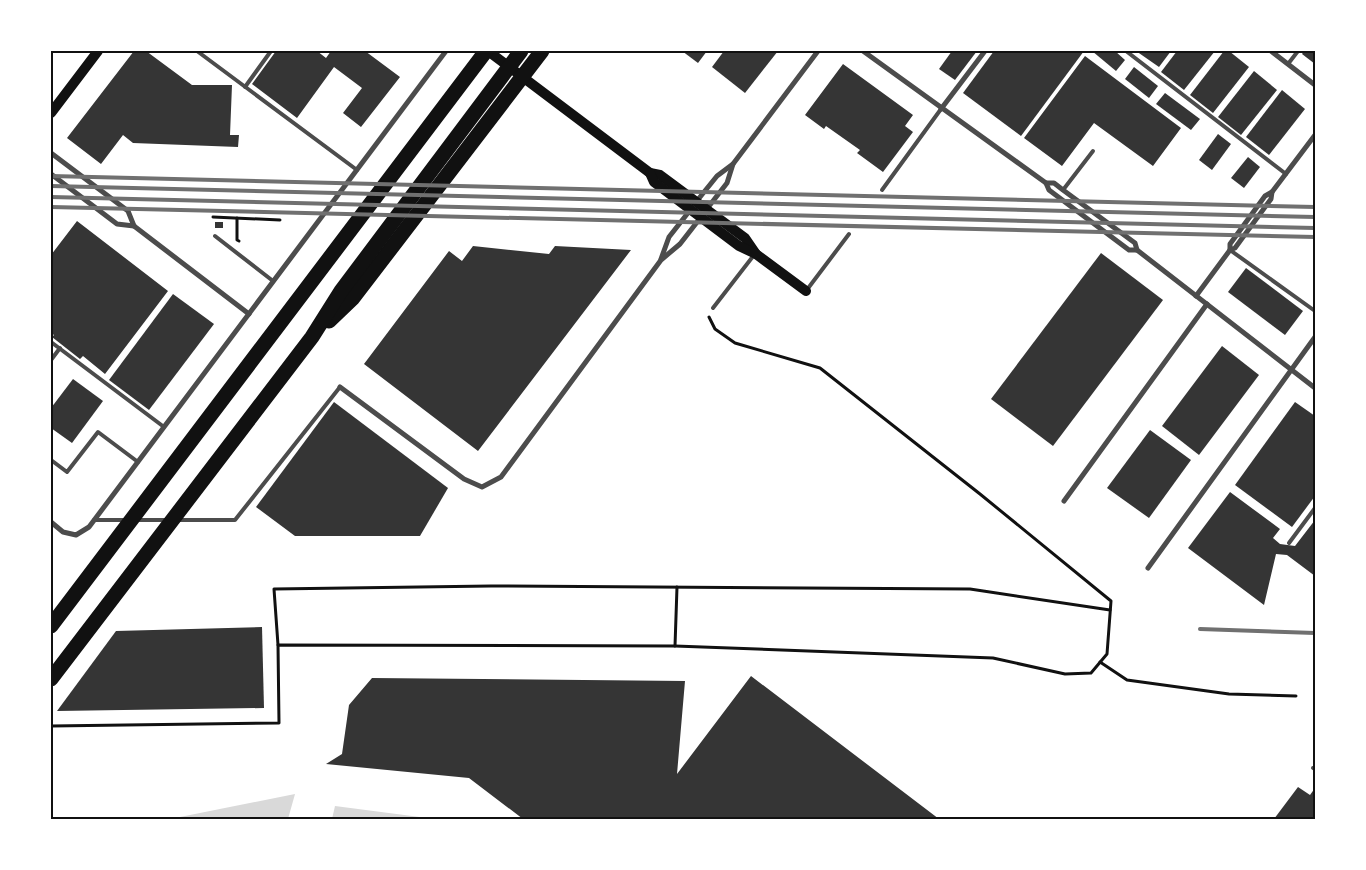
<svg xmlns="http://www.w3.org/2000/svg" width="1366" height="870" font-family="'Libre Baskerville',serif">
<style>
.water{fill:#d9d9d9}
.building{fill:#353535}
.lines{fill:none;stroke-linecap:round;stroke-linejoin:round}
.path{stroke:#111;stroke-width:3}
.service{stroke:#4c4c4c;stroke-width:4}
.minor{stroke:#4c4c4c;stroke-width:5}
.secondary{stroke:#111;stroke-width:10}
.motorway{stroke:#111;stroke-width:15}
.rail{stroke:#707070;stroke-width:4}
.neatline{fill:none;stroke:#111;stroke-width:2}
</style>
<rect width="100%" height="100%" fill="#fff"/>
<g class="water">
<path d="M295,794l-7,25h-118z"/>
<path d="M335,806l100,13h-103z"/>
</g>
<g class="building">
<path d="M134,51h12l46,34h40l-2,50h9l-1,12 -105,-4 -10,-8 -22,29 -34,-26z"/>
<path d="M276,51h41l9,7 5,-7h34l35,26 -39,50 -18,-14 19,-25 -28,-21 -37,51 -45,-34z"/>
<path d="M682,51h25l-9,12z"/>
<path d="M724,51h54l-33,42 -33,-26z"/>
<path d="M952,51h25l-22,29 -16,-11z"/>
<path d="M994,51h90l-63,85 -58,-43z"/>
<path d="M1092,51h23l10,9 -9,11z"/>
<path d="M1136,51h35l-12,16z"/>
<path d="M1177,51h38l-31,39 -23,-18z"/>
<path d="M1224,51h5l20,16 -36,46 -23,-18z"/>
<path d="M1304,51h11v13l-13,-10z"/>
<path d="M1085,56l96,72 -28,38 -59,-43 -32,43 -38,-28z"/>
<path d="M843,64l70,51 -8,11 8,6 -30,40 -26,-19 3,-3 -34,-24 -2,3 -19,-14z"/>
<path d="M1134,67l24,19 -9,12 -24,-19z"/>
<path d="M1254,71l23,19 -36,45 -23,-18z"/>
<path d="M1282,90l23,19 -36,46 -23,-18z"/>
<path d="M1165,93l35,26 -9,11 -35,-26z"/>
<path d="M1218,134l13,10 -19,26 -13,-10z"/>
<path d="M1248,157l12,10 -16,21 -13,-10z"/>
<path d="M77,221l91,70 -63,83 -22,-18 -3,3 -28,-22 2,-2 -3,-2v-78z"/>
<rect x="215" y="222" width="8" height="6"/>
<path d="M473,246l76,8 6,-8 76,4 -153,201 -114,-87 85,-113 13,10z"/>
<path d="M1101,253l62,47 -110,146 -62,-47z"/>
<path d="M1246,268l57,43 -18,24 -57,-43z"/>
<path d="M173,294l41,30 -65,86 -40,-30z"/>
<path d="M1222,346l37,29 -60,80 -37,-29z"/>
<path d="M73,379l30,22 -31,42 -21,-15v-20z"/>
<path d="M334,402l114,86 -28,48h-125l-39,-29z"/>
<path d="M1295,402l20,14v80l-23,31 -57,-42z"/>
<path d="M1150,430l41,30 -42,58 -42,-30z"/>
<path d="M1230,492l50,37 -7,9 7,6 15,2 20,-26v56l-28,-21 -11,-1 -12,51 -76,-57z"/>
<path d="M262,627l2,81 -207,3 59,-80z"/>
<path d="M751,676l188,143h-416l-54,-41 -143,-14 16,-10 7,-49 23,-27 313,3 -8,93z"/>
<path d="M1298,787l12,8 5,-7v31h-41z"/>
</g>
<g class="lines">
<g class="path">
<path d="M213,217l67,3"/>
<path d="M237,218v22l2,1"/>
<path d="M278,645l-4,-56 217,-3 479,3 140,21"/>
<path d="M675,646l2,-59"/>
<path d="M1100,662l27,18 102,14 67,2"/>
<path d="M51,726l228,-3 -1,-78 397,1 318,12 72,16 26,-1 16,-19 4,-53 -131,-107 -160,-126 -85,-25 -20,-14 -6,-12"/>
</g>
<g class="service">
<path d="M197,51l160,119"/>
<path d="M1126,51l160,123"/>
<path d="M1288,64l10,-13"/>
<path d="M245,87l26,-36"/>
<path d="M882,190l59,-81"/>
<path d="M1063,190l30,-39"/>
<path d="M215,236l58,45"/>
<path d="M1230,250l85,61"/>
<path d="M806,291l43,-57"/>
<path d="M713,308l41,-53"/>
<path d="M51,342l113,85"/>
<path d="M51,360l9,-12"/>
<path d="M51,460l16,12 31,-40 40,30"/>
<path d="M94,520h31"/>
<path d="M137,520h30"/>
<path d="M177,520h58l105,-133"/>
<path d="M1289,543l26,-35"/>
<path d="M1313,768l2,1"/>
</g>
<g class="minor">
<path d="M863,51l183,132 3,7 80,60h8l178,138"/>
<path d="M1271,51l44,34"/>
<path d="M941,109l44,-58"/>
<path d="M51,153l77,58 6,15 115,88"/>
<path d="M51,174l66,50 17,2"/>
<path d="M1046,183h8l9,7 72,53 2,7"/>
<path d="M696,202l21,-26 16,-12 85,-113"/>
<path d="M706,210l21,-27 6,-19"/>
<path d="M1230,250l5,-2 36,-49 1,-7 43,-57"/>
<path d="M661,259l8,-22 22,-28"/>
<path d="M1196,296l34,-46v-6l35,-48 7,-4"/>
<path d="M340,387l124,92 18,8 19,-10 160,-217 19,-16 21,-27"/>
<path d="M1064,501l143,-197"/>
<path d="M51,522l12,10 13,3 13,-8 357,-476"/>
<path d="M1148,568l167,-231"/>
</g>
<g class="secondary">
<path d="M488,51l162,122 10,2 85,63 11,16"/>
<path d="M51,113l47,-62"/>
<path d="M650,173l4,9 85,64 17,8 50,37"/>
</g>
<g class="motorway">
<path d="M329,321l24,-23 189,-247"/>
<path d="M51,626l435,-575"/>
<path d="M51,679l261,-342 29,-46 180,-240"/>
</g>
<g class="rail">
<path d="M51,176l1264,31"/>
<path d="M51,186l1264,31"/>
<path d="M51,197l1264,31"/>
<path d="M51,207l1264,30"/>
<path d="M1200,629l115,4"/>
</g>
</g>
<rect width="1366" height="870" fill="none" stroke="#ffffff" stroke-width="105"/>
<rect x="52" y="52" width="1262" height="766" class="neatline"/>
</svg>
